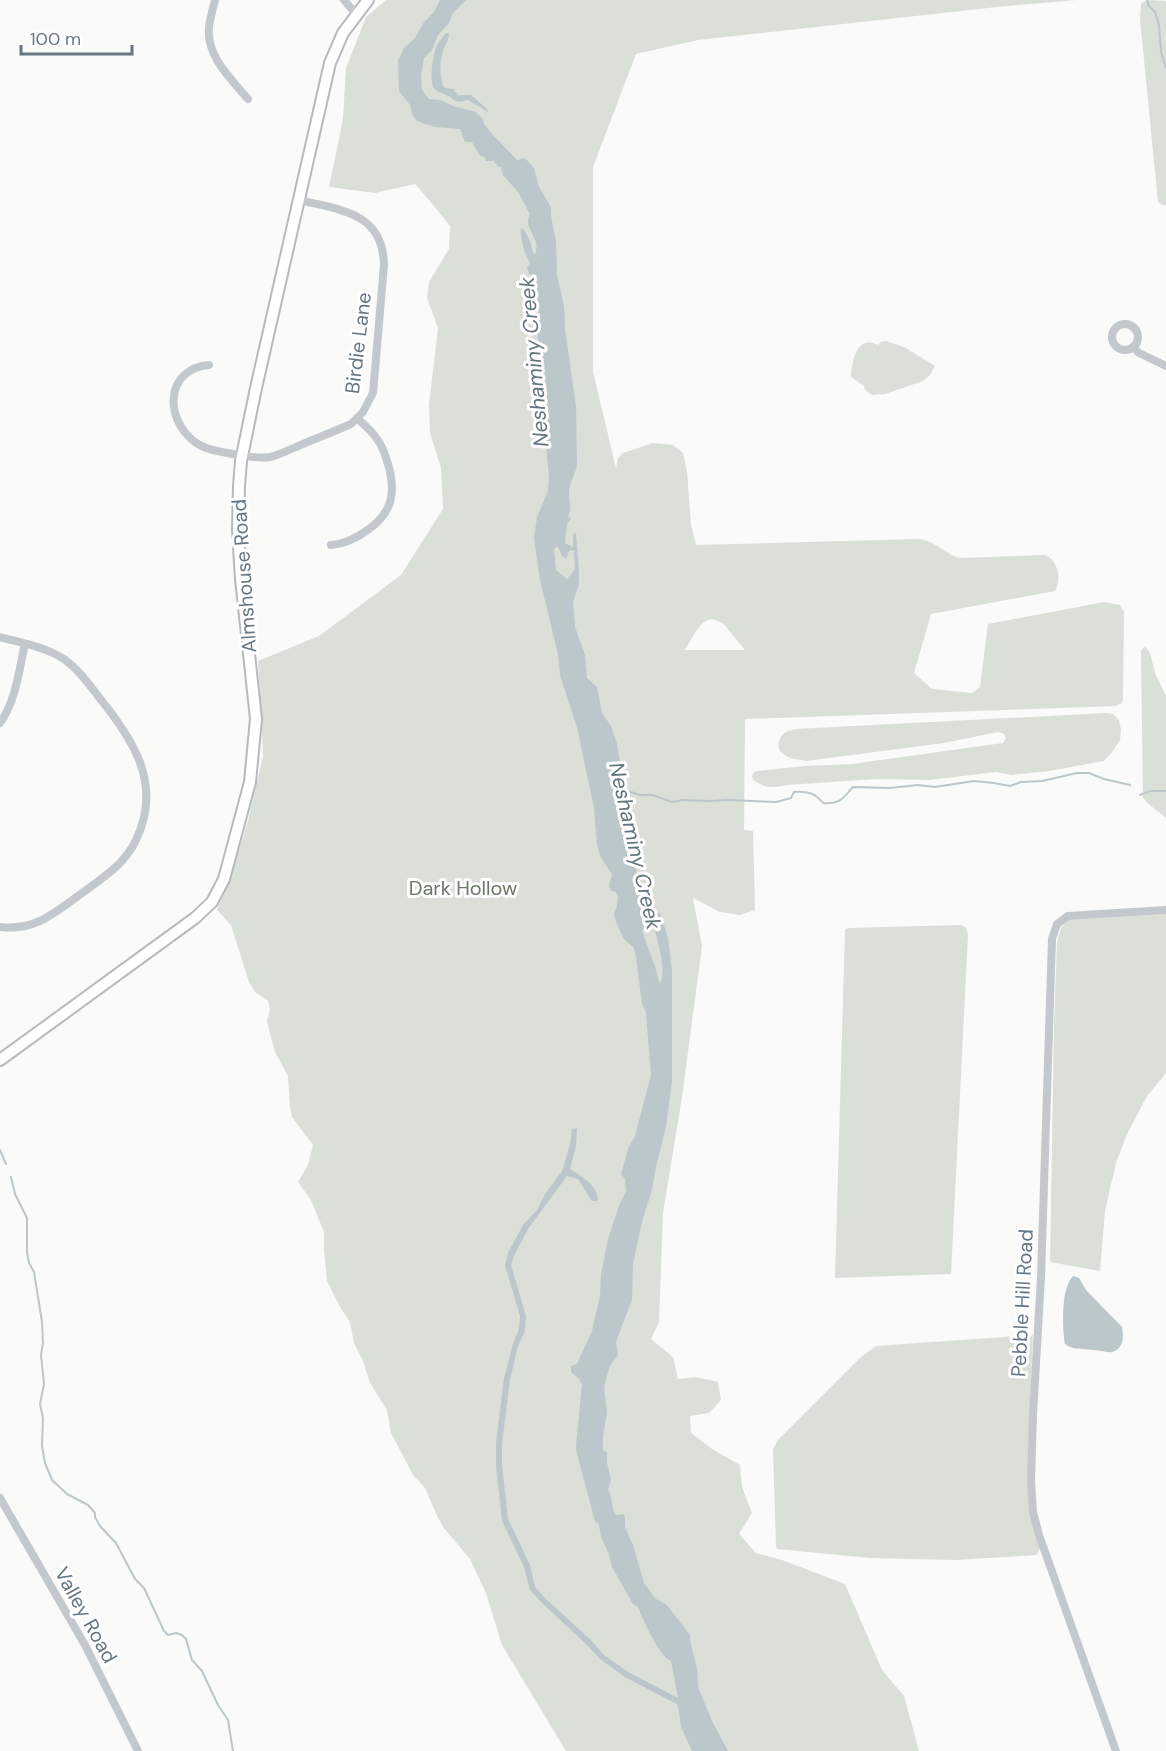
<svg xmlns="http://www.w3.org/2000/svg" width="1166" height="1751" font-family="'DM Sans',sans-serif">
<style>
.green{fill:#dadfd7;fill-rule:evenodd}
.water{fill:#bbc7cb;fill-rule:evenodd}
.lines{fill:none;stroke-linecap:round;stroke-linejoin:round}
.stream{stroke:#bbc7cb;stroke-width:2}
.major-casing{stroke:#b5babe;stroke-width:14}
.minor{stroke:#c3c8cc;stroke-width:8}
.major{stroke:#fff;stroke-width:10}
.labels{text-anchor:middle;stroke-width:6;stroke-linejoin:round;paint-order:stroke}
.street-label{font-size:20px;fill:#657683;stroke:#fff}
.park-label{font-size:20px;fill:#687a64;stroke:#fff}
.water-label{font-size:21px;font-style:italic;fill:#60757c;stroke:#fff}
</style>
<rect width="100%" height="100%" fill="#fafaf8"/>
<g class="green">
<path d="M386,0h690l-70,6 -308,34 -62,14 -43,113v205l23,96 2,-10 5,-5 30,-10 20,2 10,8 4,18 4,54 5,20 222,-6c16,1 26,14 41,19l86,-3c13,5 17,24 10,36l-124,23 -17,59 18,16 40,4 8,-6 8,-63 116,-22 16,3 4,7 -1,86 -1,5 -7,3 -370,13 -1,111 9,1 2,79 -15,5 -20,-3 -27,-14 9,48 -20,151 -19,116 -4,109 -8,17 22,18 5,22 18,-2 22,5 3,18 -12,13 -19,3 1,17 21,16 28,16 2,22 10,26 -13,21 17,19 26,7 63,24 37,86 22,26 15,55h-353l-64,-106 -16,-52 -16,-34 -26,-31 -6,-10 -13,-30 -12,-13 -22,-42 -4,-23 -17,-27 -7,-22 -9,-18 -4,-21 -10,-15 -13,-26 -3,-31v-18l-13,-32 -13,-18 10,-17 5,-20 -21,-28 -2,-10 -2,-31 -13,-24 -6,-22 -2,-9 3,-12 -2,-8 -13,-9 -6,-10 -18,-57 -14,-15 13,-31 18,-58 15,-65 -5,-95 61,-25 82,-61 42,-66 -2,-41 -11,-35 -1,-28 9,-77 -11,-30 2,-16 20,-33 1,-23 -26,-32 -9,-10 -40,9 -46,-6 14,-68 3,-51 20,-51zM712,619l11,4 22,27h-61c9,-10 13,-29 28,-31z"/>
<path d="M1148,0l18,1v204h-4l-4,-3 -18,-183 1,-16z"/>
<path d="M886,341l18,6 31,19 -5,9 -7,6 -38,13 -13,1 -7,-5 -1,-4 -13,-9c1,-15 5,-43 27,-32l2,-3z"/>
<path d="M1145,646l5,7 5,20 11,23v122c-7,-7 -17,-12 -23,-20l-2,-147z"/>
<path d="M1106,713l7,1 6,6 2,10 -1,10 -7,11 -9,10 -55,10 -38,4 -15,-3 -67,8 -53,-1 -89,6c-14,3 -21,3 -33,-4l-2,-4 1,-4 3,-2 49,-5 47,-2 151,-21 3,-5 -2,-4 -6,-2 -54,11 -138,18c-8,-2 -18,-2 -24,-8 -7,-6 -3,-17 4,-21 3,-2 7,-2 10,-3z"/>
<path d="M1166,914v159l-19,23 -20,38 -11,29 -11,48 -5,60 -50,-9 4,-236 3,-84 4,-14 7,-8z"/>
<path d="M961,925l5,3 2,6 -17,340 -116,4 10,-348 4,-2z"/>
<path d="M1033,1335l-5,120 12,93 -3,7 -82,5 -85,-2 -93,-9 -1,-3 -3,-97 5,-9 83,-83 15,-11z"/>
</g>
<g class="water">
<path d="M440,0h26l-13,13 -4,10 -11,12 -6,15 -8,8 -3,18 1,14 7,9 12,1 12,6 23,6 6,6 2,6 9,11 24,25 8,-2 9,10 5,19 12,20v9l5,26 1,33 7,31 1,23 11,78 1,57c-1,10 -8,19 -8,29 0,9 3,15 -1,24l3,2 -4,5 -2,19 8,4v-13l3,-1 3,39v12l-6,18 2,25 10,28 2,23 10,9 5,26 9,13 6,18 4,25 -3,21 5,21c6,7 4,18 6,28 1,7 3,16 5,23 4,18 10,34 19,50l7,1 8,25 4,33v110l-6,46 -10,40 -4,23 -9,28 -10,45 -1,36 -16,43 2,13 -8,11 -6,20 3,26 -4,24v15l4,1v11l4,16 -3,11c5,8 3,18 8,25l7,-1 2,3v10l8,18 11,38 12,16 10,5 24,31 1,10 6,23 1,19 14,34 16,30h-36l-11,-24 -3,-22 -53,-28 -25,-18 -13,-14 -44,-41 -13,-14 -6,-23 -22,-46 -6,-55v-23l8,-65 9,-34 6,-15 1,-13 -15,-51 3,-12 15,-28 14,-15 8,-16 17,-23 8,-26 2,-16 5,-1 -1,18 -6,23c12,8 28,16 28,32h-6l-14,-22 -11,-3 -39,53 -14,27 -3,9 15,51 -1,15 -7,15 -8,33 -8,65v21l6,54 22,46 5,22 12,13 44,40 13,15 24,17 50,26 -7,-37c-12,-5 -28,-41 -33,-54l-5,-3 -21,-37 -3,-13 -8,-17 -2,-12 -4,-4 -18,-67 -1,-8 6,-62 -3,-5 -8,-7v-6l6,-2 15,-33 8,-35 1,-21 7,-36 12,-36 6,-11 -1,-13 -4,-5 7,-25 7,-13 16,-61 -5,-62 -4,-9 -6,-47 -2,-9 -10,-9 -8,-17 -2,-8 3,-8 1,-9 -2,-5 -5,-1 -2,-5 3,-12 -11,-16 -4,-13 -3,-37 -11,-52 -5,-25 -18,-56 -2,-21 -18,-74 -6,-42 3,-21 11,-26 1,-13 -6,-68 -3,-58 -2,-15 -6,-15 2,-7 5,1v-8l-4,-30 -6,-4 -2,-6 3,-5c-5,-9 -10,-23 -9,-34l2,-1 7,13 3,12 2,1c7,-16 -13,-25 -5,-40l-12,-22 -15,-17 -2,-8h-3l-4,-6h-8l-2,-4 -4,-1 -8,-14h-7l-5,-13 -25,-2 -18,-6 -4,-5 -3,-11 -11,-14 -1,-30 6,-13 11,-10 9,-16 10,-10zM556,547h2l4,9 4,3 3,-8 2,-1 3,1 1,18 -8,10 -11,-9 -2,-21zM648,921h3l3,4c3,18 13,42 6,59l-5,-18 -13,-35z"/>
<path d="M446,33h3c0,8 -4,11 -6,18 -4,11 -3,24 0,35l2,2 8,1 5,6h13l16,14 1,3 -20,-12c-14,4 -11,0 -22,-5 -5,-3 -8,-2 -12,-7 -5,-9 -1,-34 3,-43 3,-5 6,-8 9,-12z"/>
<path d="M1073,1276l6,2 7,12 36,37c2,9 2,22 -10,25 -5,1 -13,-2 -19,-2 -11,-2 -19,1 -28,-6 -3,-16 -4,-56 8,-68z"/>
</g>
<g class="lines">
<g class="stream">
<path d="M1147,0l2,6 6,6 4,13 2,27 5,16"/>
<path d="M616,789h6l18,6h13l19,7 11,-2 27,1 17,-1 49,2 15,-4 3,-6c14,-1 21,1 29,11 17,2 20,-5 30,-16l37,1 28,-3 17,2 39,-6 20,2 16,3 11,-4 21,-1 35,-8h12l15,6 26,6"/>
<path d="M1140,795l10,-4h16"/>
<path d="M0,1150l6,14"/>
<path d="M11,1177l4,17 12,24v34l2,11 5,9 8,50 1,21 -2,12 3,29 -4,20 3,14 -1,28 3,17 7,17 15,14 21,11 7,8v4l5,9 16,17 19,36 9,9 20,43 4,4 8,-2 6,2 4,4 6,21 10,11 16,34 10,15 5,31"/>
</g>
<g class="major-casing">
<path id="major" d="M0,1060l195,-142 17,-16 12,-23 26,-97 6,-63 -15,-140 -3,-49 1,-44 2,-25 15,-73 74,-325 13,-30 25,-33"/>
</g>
<g class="minor">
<path d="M215,0c-2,9 -5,18 -6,27 -3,29 22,52 39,72"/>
<path d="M344,0l12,14"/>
<circle cx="1125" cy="337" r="13"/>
<path d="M1133,347l6,6 27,13"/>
<path d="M209,365c-44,4 -45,54 -14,77 12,9 29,10 43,13 10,1 22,4 32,2 9,-2 18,-7 26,-10 18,-8 37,-15 55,-23l12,-12 10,-19 11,-128c-1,-53 -44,-55 -85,-65"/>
<path d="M331,545c14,-1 26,-7 38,-16 24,-17 27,-38 19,-65 -3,-9 -5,-18 -11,-25 -5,-8 -13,-14 -19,-20"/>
<path d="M0,637c22,6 45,10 64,22 14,10 24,24 34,37 35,43 65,88 38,144 -12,26 -37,40 -58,56 -26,19 -45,35 -78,31"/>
<path d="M0,723c16,-22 19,-53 25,-79"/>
<path d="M0,1498l85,147 53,106"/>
<path d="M1116,1751l-77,-216 -6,-23 -2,-31 2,-66 8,-138 11,-338 5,-15 11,-8 98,-6"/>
</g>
<use href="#major" class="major"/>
</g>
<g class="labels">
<g class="street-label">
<text transform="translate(358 343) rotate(-83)" y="7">Birdie Lane</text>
<text transform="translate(244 576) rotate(-94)" y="7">Almshouse Road</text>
<text transform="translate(1022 1303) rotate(-87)" y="7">Pebble Hill Road</text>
<text transform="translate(86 1615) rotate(61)" y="7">Valley Road</text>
</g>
<g class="park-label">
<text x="463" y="895">Dark Hollow</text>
</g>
<g class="water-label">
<text transform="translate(534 362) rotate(-95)" y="7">Neshaminy Creek</text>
<text transform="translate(635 846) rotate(77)" y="7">Neshaminy Creek</text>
</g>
</g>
<path d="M21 45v9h111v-9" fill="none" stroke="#657683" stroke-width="3"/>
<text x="30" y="45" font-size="18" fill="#657683" stroke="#ffffff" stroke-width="4.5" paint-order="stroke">100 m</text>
</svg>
